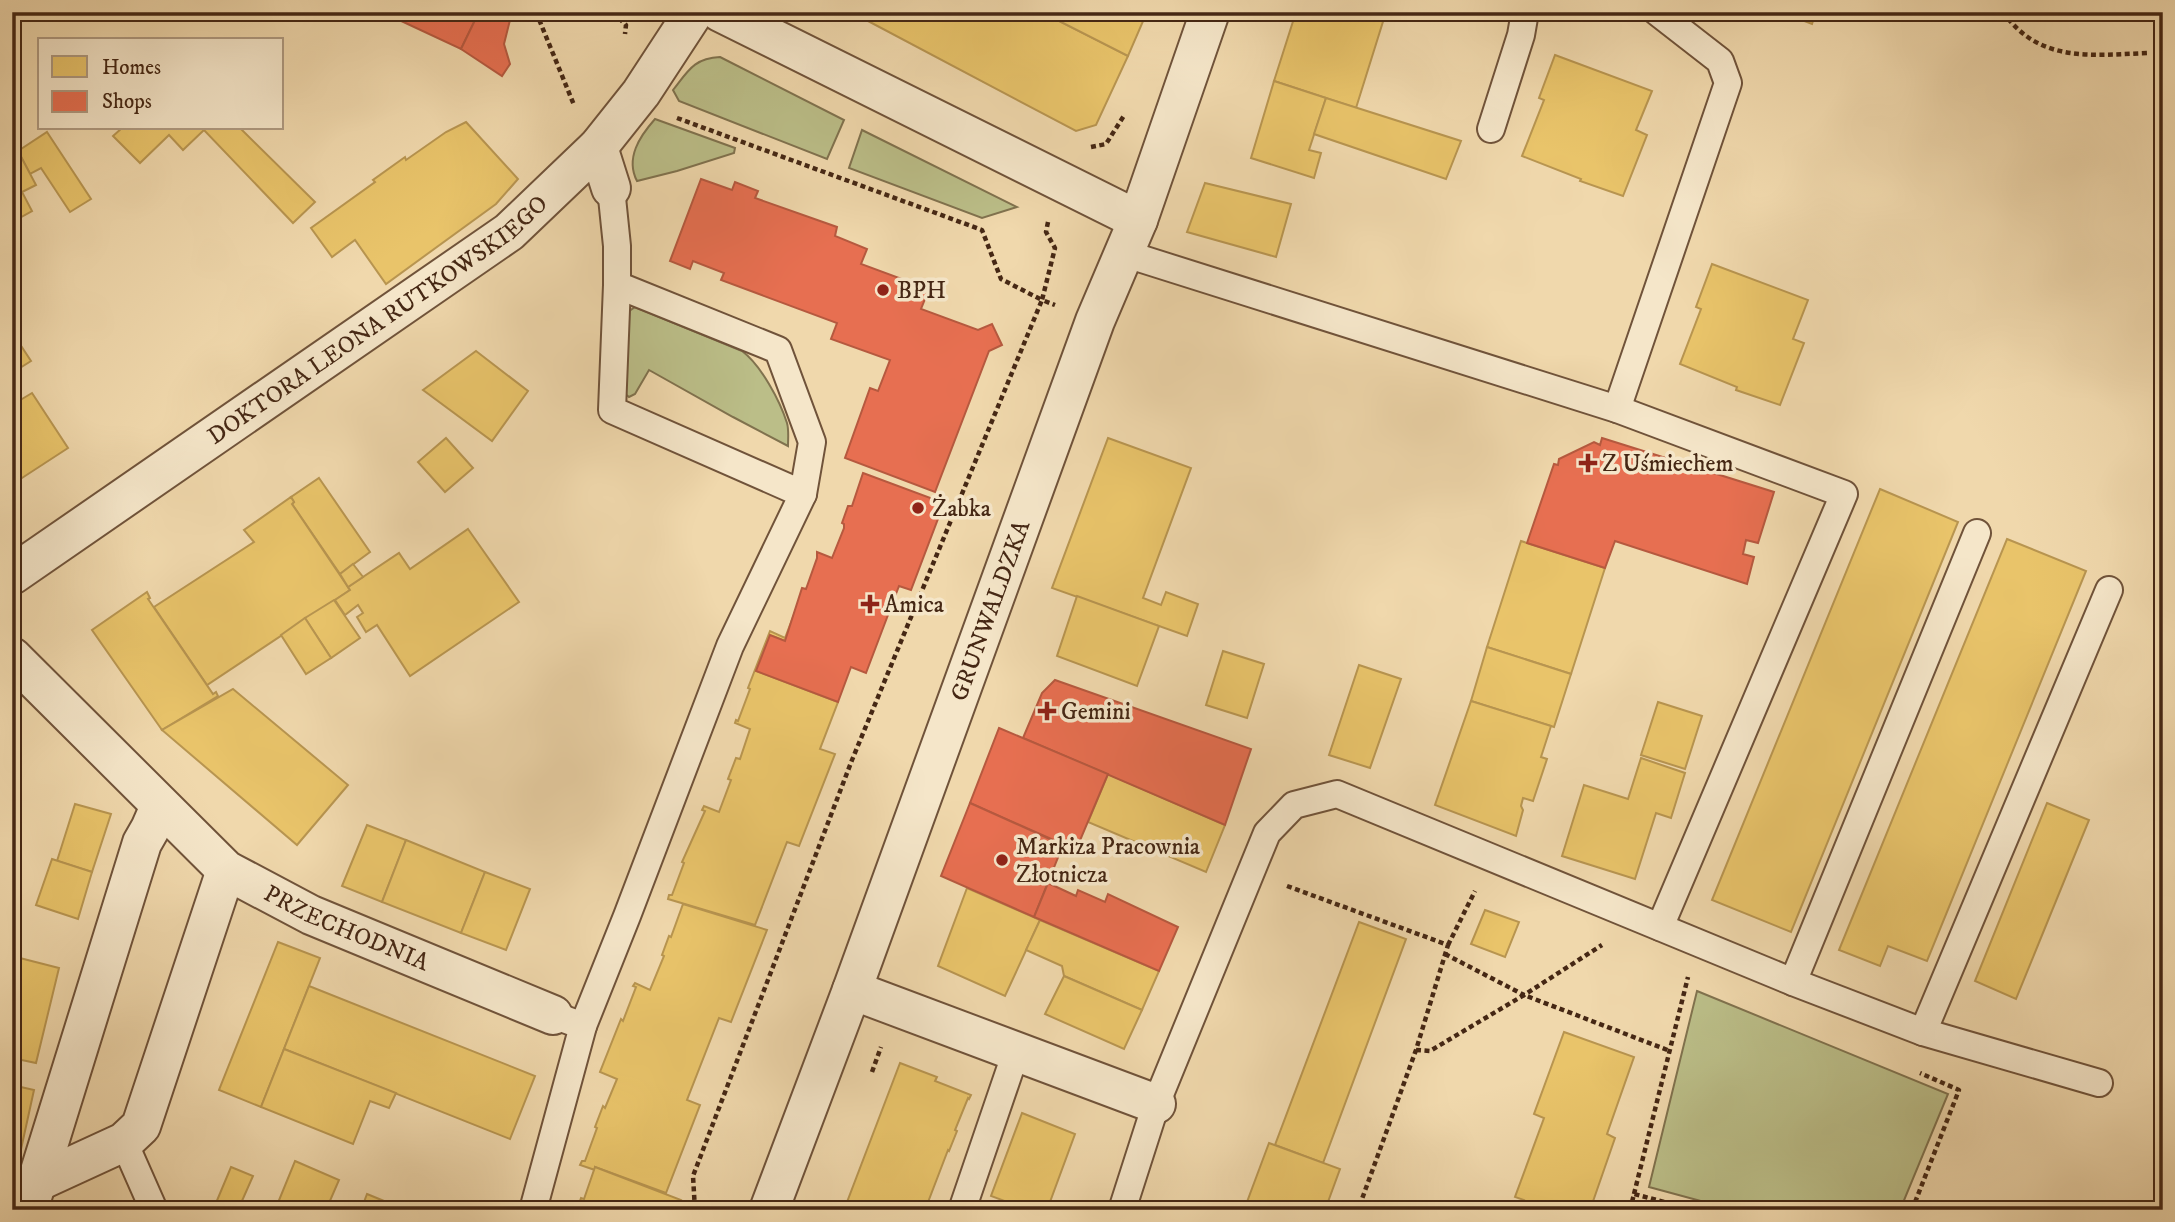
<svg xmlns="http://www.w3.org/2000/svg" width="2175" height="1222" font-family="'IM FELL DW Pica',serif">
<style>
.green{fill:#bbbe88;stroke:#80724e;stroke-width:2}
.homes{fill:#e9c46a;stroke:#b89550;stroke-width:2}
.shops{fill:#e76f51;stroke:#b6593f;stroke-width:2}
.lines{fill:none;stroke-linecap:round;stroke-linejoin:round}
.service-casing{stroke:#70533a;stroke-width:30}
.minor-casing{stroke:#70533a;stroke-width:42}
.path{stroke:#452714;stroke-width:4.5;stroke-dasharray:5 3.5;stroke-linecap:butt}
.service{stroke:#f5e6c9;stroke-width:26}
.minor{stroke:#f5e6c9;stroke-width:38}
.poi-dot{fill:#8f2418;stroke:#f5e6c9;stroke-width:2.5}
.labels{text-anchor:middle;stroke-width:7;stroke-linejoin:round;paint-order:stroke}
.poi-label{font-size:24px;fill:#452714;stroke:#f5e6c9;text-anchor:start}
.street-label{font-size:24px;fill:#452714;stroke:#f5e6c9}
</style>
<rect width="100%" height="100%" fill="#f0d8ac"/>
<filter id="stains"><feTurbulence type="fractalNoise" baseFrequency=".00286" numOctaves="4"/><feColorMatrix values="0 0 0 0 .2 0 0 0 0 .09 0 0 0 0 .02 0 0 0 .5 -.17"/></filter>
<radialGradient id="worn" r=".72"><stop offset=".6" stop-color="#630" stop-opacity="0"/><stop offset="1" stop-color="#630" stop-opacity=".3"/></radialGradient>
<g class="green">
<path d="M720,57l124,63 -17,39 -148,-58 -6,-11c15,-19 21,-32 47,-33z"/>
<path d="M655,119l80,29 -1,5 -57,18 -40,10c-12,-23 3,-45 18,-62z"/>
<path d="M862,130l155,77 -35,11 -133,-50z"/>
<path d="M635,307l107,44c19,14 38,50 45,72 2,7 1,15 1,23l-55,-29 -84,-47 -14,24 -6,3 -5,-4 4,-81z"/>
<path d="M1697,991l251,103 -48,116h-166l-85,-23z"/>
</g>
<g class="homes">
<path d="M851,12h191l86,44 -32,69 -20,6z"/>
<path d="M1063,12h84l-19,44 -69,-35z"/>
<path d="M1296,12h90l-30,96 -82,-27z"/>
<path d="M1781,12h35l-4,12z"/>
<path d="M1555,55l97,36 -16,39 11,5 -24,61 -43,-15 1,-2 -59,-23 22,-56 -5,-2z"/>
<path d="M1274,81l52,17 -17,52 12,3 -7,25 -63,-20z"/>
<path d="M1326,98l135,43 -15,38 -132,-45z"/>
<path d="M466,122l52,57 -22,25 -110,80 -31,-44 -23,17 -21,-29 64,-46 -2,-2 32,-23 1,3 40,-28z"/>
<path d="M122,128h80l2,2 -21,20 -14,-15 -29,28 -27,-27z"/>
<path d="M202,128h38l75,74 -22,21z"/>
<path d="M47,132l44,67 -21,13 -29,-44 -11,6 -12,-23z"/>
<path d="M18,151l18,34 -14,7 10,19 -16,9 -4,-7v-59z"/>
<path d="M1205,183l86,21 -15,53 -89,-25z"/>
<path d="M1712,264l96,36 -15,39 11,4 -24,62 -44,-15 1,-3 -57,-23 21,-55 -5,-2z"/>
<path d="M12,332l19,29 -19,12z"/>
<path d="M476,351l52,40 -36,50 -69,-51z"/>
<path d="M32,393l36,55 -46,30 -10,-14v-59z"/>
<path d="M446,438l27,30 -28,24 -27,-30z"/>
<path d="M1108,438l83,30 -48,130 18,7 5,-13 32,12 -11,32 -135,-48z"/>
<path d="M319,478l51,74 -30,22 -48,-70 2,-2 -3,-5z"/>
<path d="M1880,489l78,33 -167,410 -79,-32z"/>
<path d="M291,497l3,5 -2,2 58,86 -143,95 -53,-78 100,-65 -10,-12z"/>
<path d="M468,529l51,73 -109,74 -33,-51 -11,7 -9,-15 6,-4 -5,-8 -13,10 -10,-15 15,-10 -2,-3 51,-34 11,16z"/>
<path d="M2007,539l79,32 -159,390 -39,-15 -8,20 -41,-16z"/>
<path d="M1521,541l84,27 -34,106 -84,-27z"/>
<path d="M353,564l10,13 -15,10 -8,-13z"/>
<path d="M147,592l3,6 -2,1 65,95 3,-2 2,4 -56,34 -70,-100z"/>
<path d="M1077,596l82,30 -22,60 -80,-30z"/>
<path d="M334,600l26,38 -29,20 -26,-40z"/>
<path d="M796,609l-11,32 -15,-6 -14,36 82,31 -18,47 15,5 -36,92 -12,-4 -32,83 -87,-26 1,-4h3l12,-32 -2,-1 23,-51 -3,-1 2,-4 15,6 12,-32 -3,-1 8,-21 4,1 10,-30 -15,-6 1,-3 2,1 12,-32 -2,-1 22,-57 15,7z"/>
<path d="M305,618l26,40 -25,16 -25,-39z"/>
<path d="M1487,647l84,27 -17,53 -83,-26z"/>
<path d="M1223,651l41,13 -17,54 -41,-13z"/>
<path d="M1359,665l42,14 -31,89 -41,-13z"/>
<path d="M233,689l115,96 -51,60 -135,-115z"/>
<path d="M1471,701l80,25 -10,31 6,2 -14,42 -10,-3 -2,8 2,4 -7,26 -81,-31z"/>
<path d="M1658,702l44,14 -17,53 -44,-14z"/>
<path d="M1641,758l44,15 -14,45 -15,-5 -21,66 -73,-23 22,-71 44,14z"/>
<path d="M1108,774l117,51 -19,47 -118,-50z"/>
<path d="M2047,803l42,17 -73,179 -41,-18z"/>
<path d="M75,804l36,10 -19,58 -35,-11z"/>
<path d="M367,825l39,15 -24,62 -40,-16z"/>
<path d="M406,840l79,32 -24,61 -79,-31z"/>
<path d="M52,859l40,13 -14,47 -42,-14z"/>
<path d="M485,872l45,17 -24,61 -45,-17z"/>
<path d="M967,888l73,32 -35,76 -67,-30z"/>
<path d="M683,904l84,26 -36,92 -12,-4 -32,82 13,5 -34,88 -71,-26v3l-15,-5 2,-4h3l12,-33 -2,-1 8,-21 2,2 12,-29 -17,-7 21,-53 2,2 13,-34 -3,-1 2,-3 15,7 14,-34 -2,-1 7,-19 2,1z"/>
<path d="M1485,910l34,12 -14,35 -34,-13z"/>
<path d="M1040,920l119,51 -17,39 -78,-34 -2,-10 -36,-16z"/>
<path d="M1359,922l47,17 -83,224 -48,-18z"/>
<path d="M278,942l42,16 -59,149 -42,-17z"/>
<path d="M12,956l47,12 -23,95 -24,-5z"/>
<path d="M1064,976l78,34 -18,39 -79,-35z"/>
<path d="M309,986l226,90 -25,63 -226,-90z"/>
<path d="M1564,1032l70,25 -27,77 8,4 -25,72h-70l4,-10 -9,-3 29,-79 -10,-4z"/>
<path d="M284,1049l112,44 -7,15 -19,-7 -17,43 -92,-37z"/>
<path d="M900,1063l37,14 -2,4 36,14 -2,4 -1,-1 -13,32 2,1 -8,20 -1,-1 -23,60h-81z"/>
<path d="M12,1085l22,5 -16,73 -6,-2z"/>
<path d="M1022,1113l53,21 -28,76h-18l-38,-14z"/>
<path d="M1269,1143l71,26 -15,41h-81z"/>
<path d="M295,1161l44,19 -13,30h-51z"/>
<path d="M231,1167l22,9 -15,34h-25z"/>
<path d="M595,1167l86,33 -4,10h-100l4,-12 3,1z"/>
<path d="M367,1194l39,16h-45z"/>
</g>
<g class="shops">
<path d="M382,12h97l-18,37z"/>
<path d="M479,12h33l-8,32 6,20 -8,12 -41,-27z"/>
<path d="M701,179l31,11 3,-8 23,9 -3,7 82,29 -2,9 32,13 -6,15 68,25 -8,20 57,21 14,-6 10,21 -13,6 -54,141 -90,-34 25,-70 8,3 12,-31 -59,-21 6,-16 -116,-43 3,-7 -31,-12 -3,8 -20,-8z"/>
<path d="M1602,438l172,54 -16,51 -12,-3 -3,14 11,3 -7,27 -132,-43 -10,27 -78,-25 27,-79 4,1 1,-6 35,-17 6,3z"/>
<path d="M863,473l81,30 -33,87 -12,-4 -33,87 -15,-6 -13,35 -82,-31 14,-36 15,6 17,-53 4,1 11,-31v-6l15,6 12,-30v-4l-2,-1 6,-17h4z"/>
<path d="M1055,680l196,69 -26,76 -202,-87 19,-45z"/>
<path d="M999,728l109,46 -32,76 -106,-47z"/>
<path d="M970,803l93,42 -29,72 -93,-41z"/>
<path d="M1048,883l28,13 2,-6 27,12 3,-8 70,33 -19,44 -125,-54z"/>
</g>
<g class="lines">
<g class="service-casing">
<g id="service">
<path d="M1491,129l30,-94 4,-23"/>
<path d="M1123,253l494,156 227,85 -184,433"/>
<path d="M617,285l161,65 34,92 -9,52"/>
<path d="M1617,409l111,-326 -8,-22 -63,-49"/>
<path d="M1793,982l184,-449"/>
<path d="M553,1015l30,11 44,-110 103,-270 73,-152 -191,-84 5,-125v-39l-6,-58"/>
<path d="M1923,1032l176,51"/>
<path d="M124,1142l30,68"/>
<path d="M533,1210l50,-184"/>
<path d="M962,1210l54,-158"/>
<path d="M1122,1210l34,-106 111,-271 27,-28 43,-11 456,188 130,50 186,-442"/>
</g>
</g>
<g class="minor-casing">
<g id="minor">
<path d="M720,12l418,208"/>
<path d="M598,147l13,41"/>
<path id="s1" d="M12,575l497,-343 89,-85 43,-54 53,-81"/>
<path id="s2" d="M12,657l214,213 85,45 242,100"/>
<path d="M852,990l304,114"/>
<path d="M37,1182l87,-40 17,-16 85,-256"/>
<path d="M28,1210l114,-367 8,-14 10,-23"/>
<path id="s3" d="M769,1210l83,-220 243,-669 43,-101 72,-208"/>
</g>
</g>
<g class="path">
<path d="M536,12l38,93"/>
<path d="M613,12l13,13 -1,9"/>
<path d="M2003,12c37,52 89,43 146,41"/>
<path d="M2158,12l3,139c-7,14 -7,65 2,79"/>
<path d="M677,118l305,112 19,49 41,21 -190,460 -159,416 2,34"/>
<path d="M1091,147l15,-3 19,-30"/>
<path d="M1048,222l-2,10 9,16 -13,52 13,5"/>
<path d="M1287,886l161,59 -32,105 -58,160"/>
<path d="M1448,945l27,-54"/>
<path d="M1445,954l79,41 78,-50"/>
<path d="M1416,1050l14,1 94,-56 146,56"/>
<path d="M872,1072l9,-25"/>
<path d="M1634,1194l54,-217"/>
<path d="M1630,1210l4,-16 61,16"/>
<path d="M1912,1210l47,-120 -39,-17"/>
</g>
<use href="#service" class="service"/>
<use href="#minor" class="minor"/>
</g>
<g class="poi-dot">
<circle cx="883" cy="290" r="7"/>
<path d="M1584.5 452.5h7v7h7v7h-7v7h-7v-7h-7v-7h7z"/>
<circle cx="918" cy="508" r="7"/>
<path d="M866.5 593.5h7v7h7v7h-7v7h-7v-7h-7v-7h7z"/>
<path d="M1043.5 700.5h7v7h7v7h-7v7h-7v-7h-7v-7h7z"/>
<circle cx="1002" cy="860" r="7"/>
</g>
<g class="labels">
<g class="poi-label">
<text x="897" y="298">BPH</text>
<text x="1602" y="471">Z Uśmiechem</text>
<text x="932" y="516">Żabka</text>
<text x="884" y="612">Amica</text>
<text x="1061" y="719">Gemini</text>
<text x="1016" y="854">Markiza Pracownia<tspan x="1016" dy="28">Złotnicza</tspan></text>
</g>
<g class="street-label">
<text dy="8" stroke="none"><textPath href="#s1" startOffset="446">DOKTORA LEONA RUTKOWSKIEGO</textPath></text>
<text dy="8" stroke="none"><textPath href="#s3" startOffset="639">GRUNWALDZKA</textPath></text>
<text dy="8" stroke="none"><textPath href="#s2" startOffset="436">PRZECHODNIA</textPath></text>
</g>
</g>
<rect width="2175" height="1222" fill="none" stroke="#f0d8ac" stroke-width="42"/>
<rect x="14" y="14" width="2147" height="1194" fill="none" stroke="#452714" stroke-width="3.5"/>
<rect x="21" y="21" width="2133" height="1180" fill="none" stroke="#452714" stroke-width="2"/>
<rect x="38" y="38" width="245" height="91" fill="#f5e6c9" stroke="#af9a81" stroke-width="2"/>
<rect x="52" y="56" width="35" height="21" fill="#e9c46a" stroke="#af9a81" stroke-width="2"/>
<text x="102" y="74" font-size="21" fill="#452714">Homes</text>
<rect x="52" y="91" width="35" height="21" fill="#e76f51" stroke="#af9a81" stroke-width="2"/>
<text x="102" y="108" font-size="21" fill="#452714">Shops</text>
<rect width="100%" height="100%" filter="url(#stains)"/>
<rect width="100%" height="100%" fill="url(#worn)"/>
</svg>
